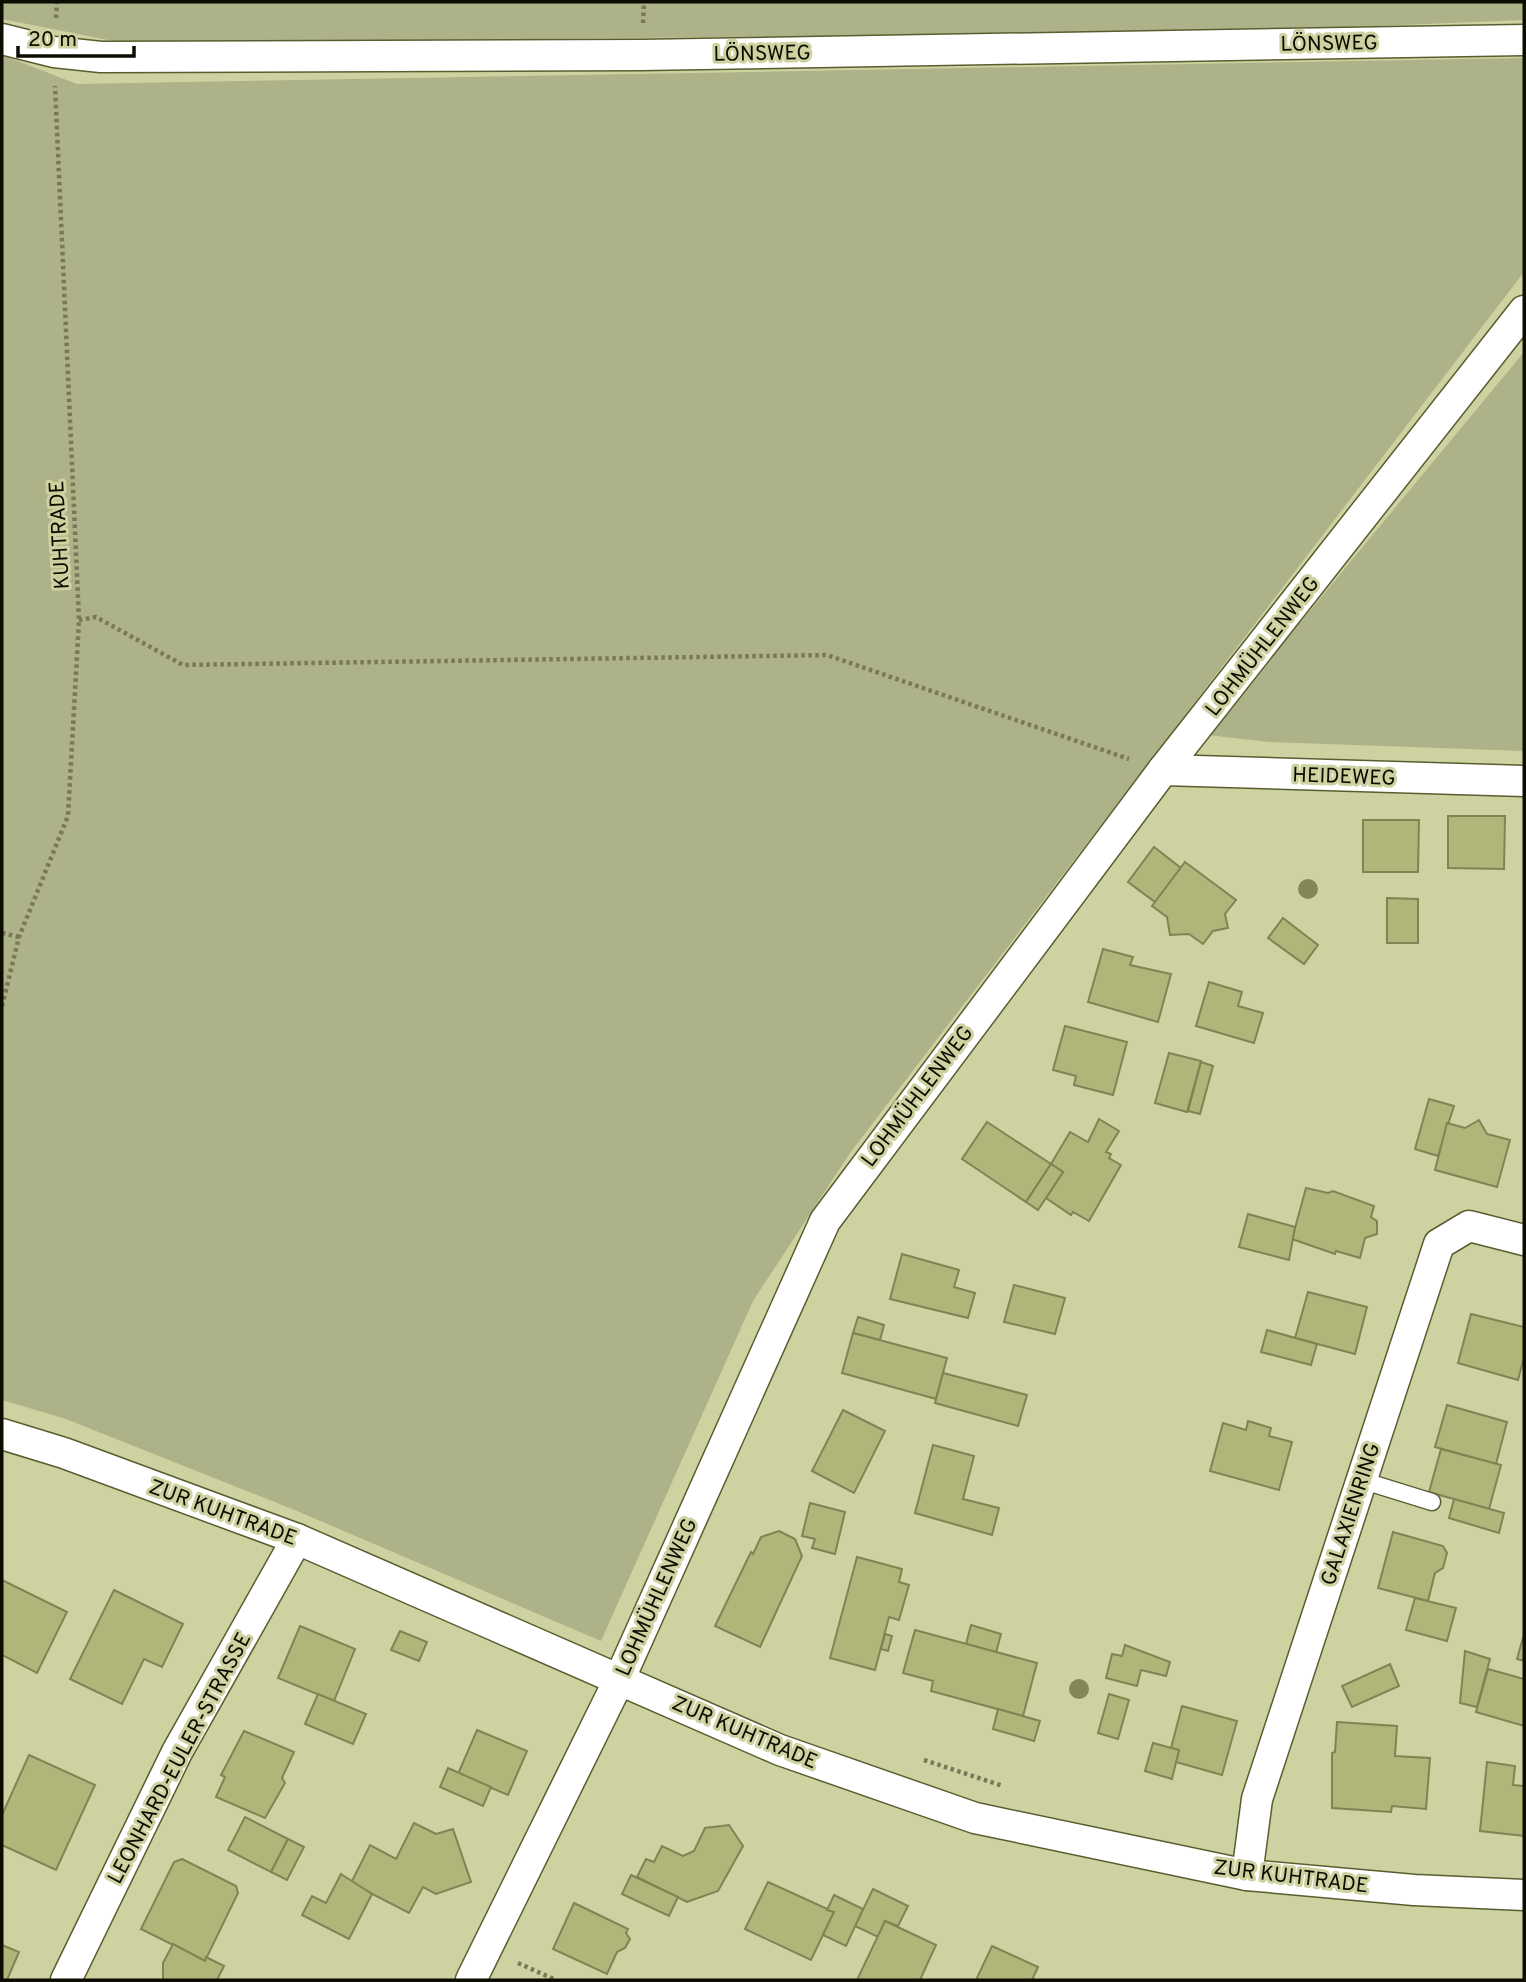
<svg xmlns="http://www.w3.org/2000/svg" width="1526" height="1982" font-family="Overpass,sans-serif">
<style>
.green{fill:#aeb288}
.building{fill:#b1b579;stroke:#808354;stroke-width:2}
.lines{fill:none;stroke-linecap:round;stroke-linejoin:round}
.service-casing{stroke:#5a5d2f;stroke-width:19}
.minor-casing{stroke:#5a5d2f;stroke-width:33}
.path{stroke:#777958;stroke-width:4.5;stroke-dasharray:3.5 3.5;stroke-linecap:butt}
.service{stroke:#fff;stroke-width:16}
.minor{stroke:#fff;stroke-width:30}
.tree{fill:#838656}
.labels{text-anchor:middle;stroke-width:6;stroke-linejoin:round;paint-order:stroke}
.street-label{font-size:21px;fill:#0c0c00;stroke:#ced2a0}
</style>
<rect width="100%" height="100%" fill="#ced2a0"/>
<g class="green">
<path d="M2,2h1522v18l-296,12 -1105,11 -121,-24z"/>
<path d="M2,55l75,29 1447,-26v214l-674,881 -97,148 -152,340 -304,-130 -231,-92 -64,-19z"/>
<path d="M1524,352v399l-255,-9 -62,-7z"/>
</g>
<g class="building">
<path d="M1448,816h57l-1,53 -56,-1z"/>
<path d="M1363,820h56l-1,52h-55z"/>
<path d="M1154,847l27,21 -26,34 -27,-20z"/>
<path d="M1185,862l51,38 -11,14 3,14 -15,3 -10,13 -14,-10 -19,1 -3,-18 -15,-11z"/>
<path d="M1387,898l31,1v44h-31z"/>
<path d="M1283,918l35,27 -14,19 -36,-26z"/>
<path d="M1103,949l30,8 -3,8 41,9 -13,48 -70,-20z"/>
<path d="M1209,982l33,10 -4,14 25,7 -9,30 -58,-17z"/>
<path d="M1065,1026l62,16 -14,53 -39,-10 2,-9 -23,-6z"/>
<path d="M1169,1053l32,8 -14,51 -32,-9z"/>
<path d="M1201,1062l12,4 -13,48 -12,-3z"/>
<path d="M1429,1099l25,7 -16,50 -23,-7z"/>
<path d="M1099,1119l20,12 -13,21 5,2 -2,4 12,7 -32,56 -16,-9 -2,3 -25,-17 17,-26 -12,-8 19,-32 18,10z"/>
<path d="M1479,1120l8,14 23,6 -13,47 -62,-17 12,-47 18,5z"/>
<path d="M987,1122l64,42 -25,38 -64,-43z"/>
<path d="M1051,1164l12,8 -25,38 -12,-8z"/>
<path d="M1306,1188l22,5 5,-2 41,15 -3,11 6,4v13l-12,4 -5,20 -24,-7 -1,3 -43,-15z"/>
<path d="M1248,1214l47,13 -6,33 -50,-13z"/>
<path d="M902,1254l57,16 -5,17 21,6 -7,25 -78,-19z"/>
<path d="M1014,1285l51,13 -10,36 -51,-12z"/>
<path d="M1308,1292l59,15 -12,47 -60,-16z"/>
<path d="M1471,1314l53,13v30l-6,23 -60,-17z"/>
<path d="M858,1317l26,8 -4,15 -27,-7z"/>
<path d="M1267,1330l50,14 -6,21 -50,-13z"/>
<path d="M853,1333l94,25 -11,41 -94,-26z"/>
<path d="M943,1373l84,22 -9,31 -83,-23z"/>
<path d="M1447,1405l60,17 -11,42 -61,-17z"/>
<path d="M843,1410l42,21 -31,62 -42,-22z"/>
<path d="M1248,1421l23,7 -2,8 23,6 -13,48 -69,-19 13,-48 23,7z"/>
<path d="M933,1445l41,11 -11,43 36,9 -7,27 -77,-22z"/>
<path d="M1441,1449l60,16 -12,44 -60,-17z"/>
<path d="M1454,1499l50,14 -5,20 -50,-15z"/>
<path d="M810,1503l35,9 -10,42 -23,-6 3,-9 -13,-3z"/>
<path d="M779,1531l16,8 7,17 -42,91 -45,-21 36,-74 2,2 8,-17z"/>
<path d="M1393,1532l50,14 4,7 -4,15 -8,5 -7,28 -50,-13z"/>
<path d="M857,1557l45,12 -3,13 10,3 -10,35 -10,-3 -14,53 -45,-12z"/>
<path d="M2,1580l65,32 -30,61 -35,-18z"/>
<path d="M114,1590l69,34 -21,43 -18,-8 -22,45 -52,-25z"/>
<path d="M1415,1598l41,10 -9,33 -41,-11z"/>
<path d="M971,1625l30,9 -5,19 -30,-9z"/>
<path d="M300,1626l55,23 -21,52 -56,-23z"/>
<path d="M915,1630l122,33 -14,53 -92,-25 2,-10 -30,-8z"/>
<path d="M400,1631l27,11 -8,19 -28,-11z"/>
<path d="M885,1634l7,2 -4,15 -7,-2z"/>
<path d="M1524,1634v27l-7,-2z"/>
<path d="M1125,1645l45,17 -4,14 -25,-6 -4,16 -31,-8 6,-24 10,2z"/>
<path d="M1465,1651l25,8 -13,48 -17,-4z"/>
<path d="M1390,1664l9,22 -47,21 -10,-21z"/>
<path d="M1488,1669l36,10v47l-48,-14z"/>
<path d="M318,1694l48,20 -13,30 -48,-20z"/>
<path d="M1109,1694l20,6 -11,39 -20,-6z"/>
<path d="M1182,1706l55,15 -15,54 -46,-13 3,-12 -8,-2z"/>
<path d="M998,1709l42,12 -6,20 -41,-12z"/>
<path d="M1337,1722l60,4 -2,30 35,2 -4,51 -34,-3 -1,6 -59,-4v-55l3,-1z"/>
<path d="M477,1730l50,21 -19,44 -50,-21z"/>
<path d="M244,1731l50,21 -12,26 3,5 -20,35 -49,-21 9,-20 -4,-2z"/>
<path d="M1153,1743l26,7 -7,29 -27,-8z"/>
<path d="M29,1755l66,30 -39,85 -54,-25v-30z"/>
<path d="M1487,1762l28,4 -2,19 11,1v50l-44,-5z"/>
<path d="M448,1768l43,19 -8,19 -43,-19z"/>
<path d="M245,1817l43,22 -17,33 -43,-22z"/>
<path d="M414,1823l22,11 17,-5 18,53 -35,12 -13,-7 -14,26 -58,-30 19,-38 26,14z"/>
<path d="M729,1825l14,21 -25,45 -31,11 -50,-25 9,-18 8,3 8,-16 21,10 11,-5 11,-23z"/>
<path d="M288,1839l16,8 -17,33 -16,-8z"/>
<path d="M182,1859l54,27 2,7 -33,68 -64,-32 33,-67z"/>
<path d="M341,1874l31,20 -23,45 -47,-24 10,-19 14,7z"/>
<path d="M631,1875l47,22 -9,19 -47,-22z"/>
<path d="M768,1882l66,30 -23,48 -66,-31z"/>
<path d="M873,1889l35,17 -10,20 -13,-5 -7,16 -23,-11z"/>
<path d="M834,1895l29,14 -17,37 -23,-11 11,-23 -7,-2z"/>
<path d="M574,1903l54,26 -2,4 4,6 -5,9 -8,4 -10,22 -54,-25z"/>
<path d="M885,1921l51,24 -16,35h-63z"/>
<path d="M173,1944l32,17 1,-4 18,9 -7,14h-54v-17z"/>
<path d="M2,1945l17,7 -12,28h-5z"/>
<path d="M992,1946l46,21 -6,13h-56z"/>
</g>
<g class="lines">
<g class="service-casing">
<path id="service" d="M1361,1480l71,22"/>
</g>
<g class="minor-casing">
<g id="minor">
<path d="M2,39l52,13 47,5 540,-2 883,-15"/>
<path d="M1163,770l361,11"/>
<path d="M2,1434l62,19 233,86 483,211 195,68 272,57 167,15 110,5"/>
<path d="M1247,1875l10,-76 182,-555 30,-18 55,14"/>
<path d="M66,1980l111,-228 120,-213"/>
<path d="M471,1980l149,-302 205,-457 338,-451 361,-459"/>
</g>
</g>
<g class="path">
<path d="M56,18l1,-16"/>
<path d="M643,23l1,-21"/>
<path d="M79,620l17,-3 87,48 644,-10 302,104"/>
<path d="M2,933l17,4"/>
<path d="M2,1006l17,-69 49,-121 11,-196 -24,-534"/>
<path d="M924,1760l79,26"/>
<path d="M518,1963l38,17"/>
</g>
<use href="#service" class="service"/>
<use href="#minor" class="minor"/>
</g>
<g class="tree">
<circle cx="1308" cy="889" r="10"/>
<circle cx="1079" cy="1689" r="10"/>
</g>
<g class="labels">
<g class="street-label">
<text transform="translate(1329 43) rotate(-1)" y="7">LÖNSWEG</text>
<text transform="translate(762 53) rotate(-1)" y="7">LÖNSWEG</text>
<text transform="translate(59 535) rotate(-93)" y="7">KUHTRADE</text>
<text transform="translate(1262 646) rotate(-52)" y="7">LOHMÜHLENWEG</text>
<text transform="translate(1344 776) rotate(2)" y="7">HEIDEWEG</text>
<text transform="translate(917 1096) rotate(-53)" y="7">LOHMÜHLENWEG</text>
<text transform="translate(223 1512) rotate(20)" y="7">ZUR KUHTRADE</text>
<text transform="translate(1350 1514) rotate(-72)" y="7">GALAXIENRING</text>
<text transform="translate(656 1597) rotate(-66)" y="7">LOHMÜHLENWEG</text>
<text transform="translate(745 1732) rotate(23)" y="7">ZUR KUHTRADE</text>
<text transform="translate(179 1758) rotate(-62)" y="7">LEONHARD-EULER-STRASSE</text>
<text transform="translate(1291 1876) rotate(7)" y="7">ZUR KUHTRADE</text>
</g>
</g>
<rect width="1526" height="1982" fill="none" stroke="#0c0c00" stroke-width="7"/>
<path d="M18 46v10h116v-10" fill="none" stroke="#0c0c00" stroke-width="3.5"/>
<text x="28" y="46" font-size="21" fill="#0c0c00" stroke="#ced2a0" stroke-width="5" paint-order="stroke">20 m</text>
</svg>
